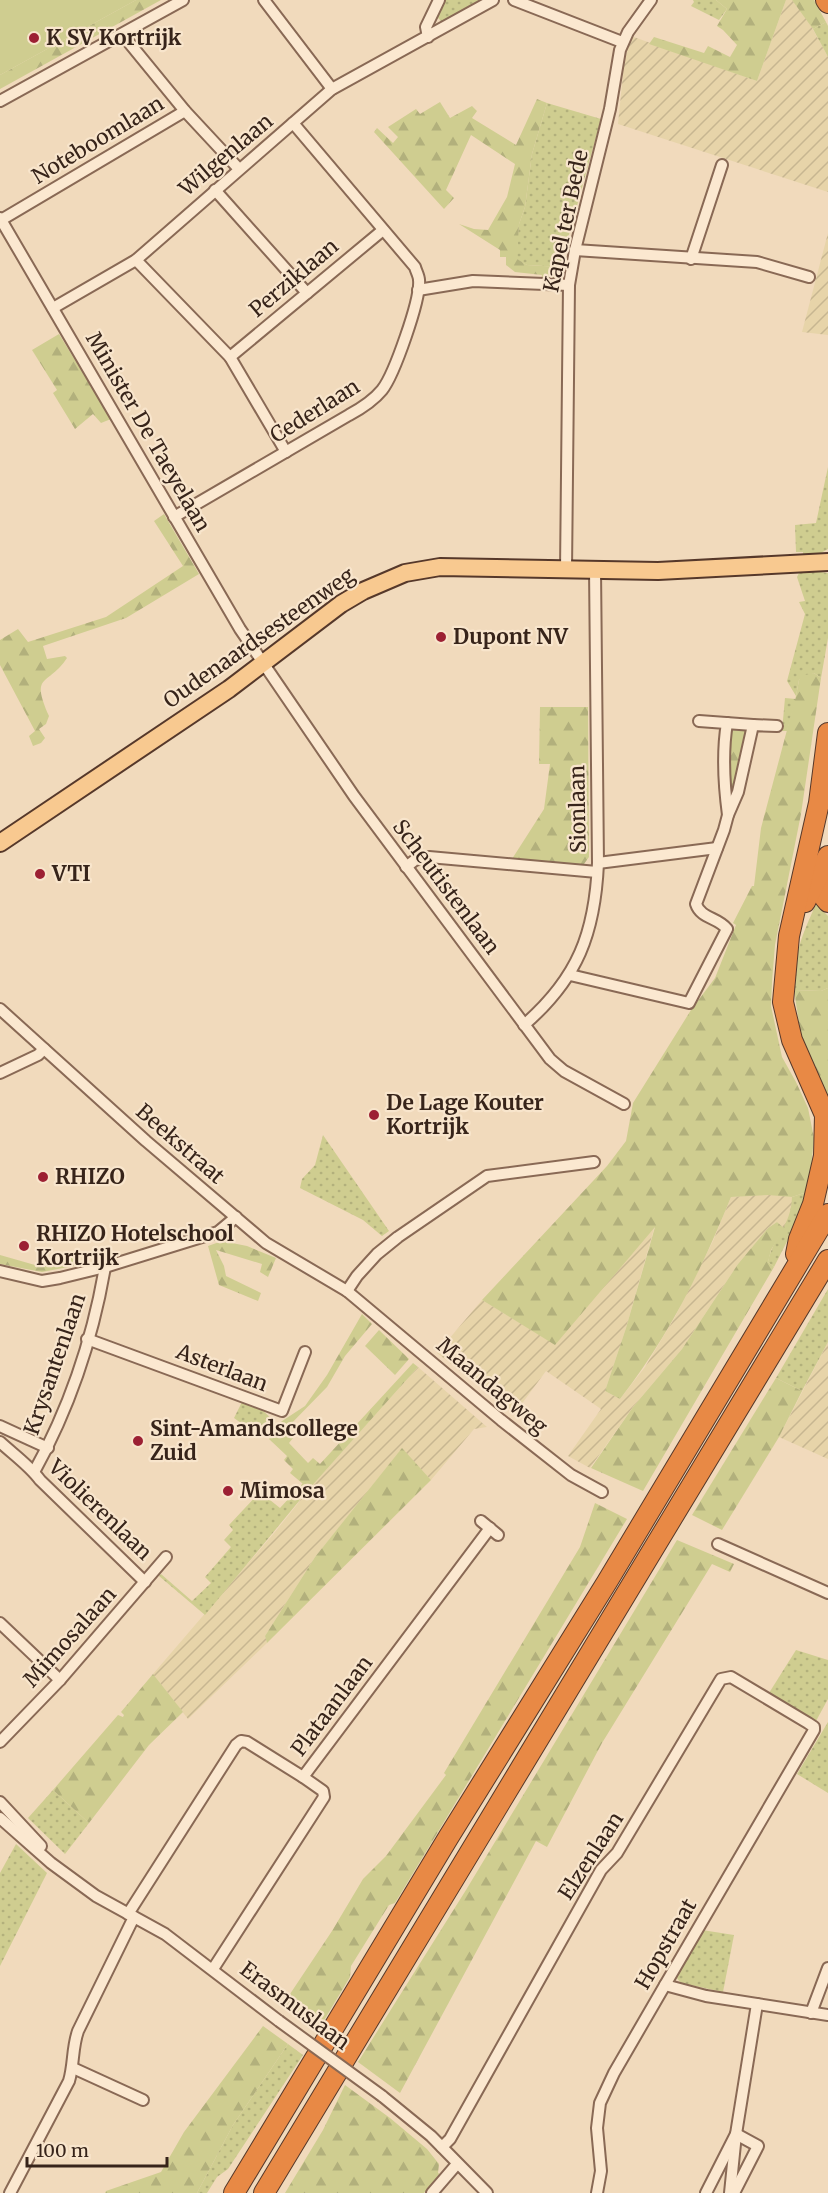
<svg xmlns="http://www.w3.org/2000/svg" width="828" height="2193" font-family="Merriweather,serif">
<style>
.farmland{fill:url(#farmland-furrows)}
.grass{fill:url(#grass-dots)}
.forest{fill:url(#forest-firs)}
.pitch{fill:#cfcd90}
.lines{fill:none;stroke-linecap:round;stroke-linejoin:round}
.street-casing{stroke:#896955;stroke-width:14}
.primary-casing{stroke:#56382a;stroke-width:20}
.highway-casing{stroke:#56382a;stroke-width:22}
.street{stroke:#fbe8d0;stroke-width:10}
.primary{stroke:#f8c990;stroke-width:16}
.highway{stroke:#e88945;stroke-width:20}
.street-bridge-casing{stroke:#896955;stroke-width:14;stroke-linecap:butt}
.street-bridge{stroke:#fbe8d0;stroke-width:10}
.poi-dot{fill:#9c2033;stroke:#f8e5cc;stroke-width:2}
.labels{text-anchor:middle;stroke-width:4.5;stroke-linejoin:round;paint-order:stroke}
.poi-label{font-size:21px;font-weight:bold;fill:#37241a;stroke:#f8e5cc;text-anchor:start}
.street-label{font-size:21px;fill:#37241a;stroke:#f8e5cc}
</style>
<defs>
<pattern id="farmland-furrows" width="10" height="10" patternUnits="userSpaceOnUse" patternTransform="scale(1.5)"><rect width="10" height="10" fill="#e7d4a9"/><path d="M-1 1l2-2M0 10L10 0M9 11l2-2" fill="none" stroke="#c7b691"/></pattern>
<pattern id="grass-dots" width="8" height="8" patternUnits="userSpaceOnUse" patternTransform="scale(1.5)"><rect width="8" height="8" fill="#cfcd90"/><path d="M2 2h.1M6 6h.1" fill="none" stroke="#b2b07c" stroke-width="1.8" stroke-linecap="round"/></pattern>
<pattern id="forest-firs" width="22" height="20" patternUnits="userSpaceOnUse" patternTransform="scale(1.5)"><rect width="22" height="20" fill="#cfcd90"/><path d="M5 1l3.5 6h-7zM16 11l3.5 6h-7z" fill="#b2b07c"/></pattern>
</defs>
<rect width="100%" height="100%" fill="#f1dabc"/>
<g class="farmland">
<path d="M786,0h6l13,15 23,42v135l-210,-68 6,-60 7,-28 126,45z"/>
<path d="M828,233v102l-26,-3z"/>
<path d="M768,1194l24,3v15l-8,16 -7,-6 -9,6 -30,36 -56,85 -49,58 -43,61 -22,-12 33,-47 -55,-38 -31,42 -78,-60 45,-53 73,44 100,-119 -29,103 -21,63 15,8 25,-32 30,-50 38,-76 18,-44z"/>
<path d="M828,1342v117l-49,-22z"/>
<path d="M418,1367l69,60 -13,2 -43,51 -29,-31 -87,108 -50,79 2,7 -79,76 -35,-45 122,-142 41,-51z"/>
</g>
<g class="grass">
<path d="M442,0h37l-37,22 -7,-7z"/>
<path d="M693,0h23l11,9 -8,11 -28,-14 3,-4z"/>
<path d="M826,22l2,4v31l-15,-28z"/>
<path d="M547,103l54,16 -41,148 -33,-2 -11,-6 3,-35 6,-17 7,-53z"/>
<path d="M828,467v82l-9,5 -16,1v-3h-7l-1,-27 21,-2z"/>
<path d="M805,570l23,3v65l-7,40 -7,-5 -15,7 -3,16 -9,-15 18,-67 -6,-12 6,-1 -8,-24 2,-4z"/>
<path d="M785,698l11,1 -9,32h-5z"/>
<path d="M816,904l12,12v72l-7,3 -27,-1c-1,-34 8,-55 22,-86z"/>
<path d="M323,1135l66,96 -7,5 -19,-16 -63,-32 2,-9 13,-14z"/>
<path d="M807,1192l-5,20 -28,55 -6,-5c5,-26 23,-35 24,-65z"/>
<path d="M828,1289v53l-26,49 -26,-13z"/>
<path d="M242,1402l18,6 14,13 -11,13 -11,-10 -4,4 -14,-10z"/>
<path d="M303,1483l6,6 -104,126 -46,-39 2,-2 31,27 19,-18 -6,-6 26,-30 -7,-7 9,-10 -4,-5 31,-33 20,16z"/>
<path d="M796,1650l32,10v39l-12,22 -47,-28z"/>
<path d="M828,1722v71l-31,-19z"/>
<path d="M53,1790l36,33 -24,31 -37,-36z"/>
<path d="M16,1844l31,29 -47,93v-93z"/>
<path d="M702,1930l32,5 -11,57 -42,-9 -5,-6z"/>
<path d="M288,2044l15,11 -75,114 -11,8 -10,16h-10l36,-68z"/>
</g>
<g class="forest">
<path d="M136,0h25l-161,89v-14z"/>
<path d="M716,0h70l-29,81 -108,-37 5,-7 50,16 4,-7 22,11 7,-12 -14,-15 -6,-4 10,-17z"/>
<path d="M792,0h22l12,22 -13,7z"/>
<path d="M537,99l10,4 -15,51 -7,53 -6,17 -2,35 10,6 33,2 -2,11 -8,3 -9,-1 1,-5 -27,-3 -9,-7v-8h-6v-7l-41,-26 15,5 14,1 19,-33 8,-33 -44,-29 -25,55 8,8 -10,11 -70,-77 3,-4 16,15 5,-6 -10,-10 28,-18 4,5 20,-12 10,16 22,-12 5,5 -5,7 44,27z"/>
<path d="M59,334l52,85 -10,4 -8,-9 -18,15 -22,-36 4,-3 -25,-40z"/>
<path d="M164,514l35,60 -73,44 -83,28 4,13 18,-3 2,2c-19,29 -37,14 -18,58l-3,8 -7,5 6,9 -4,5 -8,3 -4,-10 6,-5 -35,-66v-25l18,-11 10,13 78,-25 77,-51 -29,-45z"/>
<path d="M814,673l7,5 -20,136 -26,131 -3,37 -1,24 11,51 14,25 12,26 6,30 -3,30 -4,24 -15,5 -24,-2 -37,2c-29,72 -63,141 -111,202l-15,-8 21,-63 29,-101 -100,118 -73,-45 125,-134 19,-25 7,-38 58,-93 24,-32 21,-53 -3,-2 19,-37h2l7,-58 35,-132 3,-16 6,-5z"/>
<path d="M540,707h48l1,150 -5,7 -7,2 -65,-7 32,-50 6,-45h-11z"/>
<path d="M728,730l18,1 -13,58 -4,-1z"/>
<path d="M828,988v115l-8,-24 -12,-19 -6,-17 -8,-53 27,1z"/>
<path d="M777,1222l7,6 -13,22 -3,12 6,5 -131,224 -52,-23 42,-61 49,-58 56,-85 30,-36z"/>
<path d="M222,1241l25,5 29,12 -8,19 -8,-5 2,-8 -46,-14 8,16 2,10 35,17 -3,8 -39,-16 -11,-39z"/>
<path d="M0,1255l42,12 34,-11 3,9 -37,7 -42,-8z"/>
<path d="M362,1314l10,10 -27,32 -18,31 -42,43 8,8 -4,5 19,20 5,-5 7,6 93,-101 5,4 -109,122 -19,-16 3,-4 -9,-9 3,-4 -18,-17 11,-11 -4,-3 29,-19 22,-31z"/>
<path d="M379,1330l30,29 -14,16 -30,-29z"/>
<path d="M776,1378l26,13 -23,46 -57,93 -30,-15z"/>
<path d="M402,1448l29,32 -164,163 -2,-7 50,-79z"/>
<path d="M595,1503l32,16 -232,384 -6,2 -38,61 -1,11 -33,55 -35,-26 50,-75 31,-52 23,-23 60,-81 -2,-2 136,-226z"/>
<path d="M677,1540l57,24 -4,8 -18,-8 -110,179 -55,104 -11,-6 -136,252 -42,-31 108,-172z"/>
<path d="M153,1674l30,38 -34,33 -60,78 -36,-33 65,-75 5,2 1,-2 -3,-3z"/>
<path d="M263,2026l25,18 -55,81 -36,68h-92l1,-2 55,-19 23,-40z"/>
<path d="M345,2085l45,33 37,31 12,15 -1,9 2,1 -16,19h-139l38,-63z"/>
</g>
<path class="pitch" d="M0,0h136l-136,75z"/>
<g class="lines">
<g class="street-casing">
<g id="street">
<path d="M264,0l68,89"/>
<path d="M514,0l108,42"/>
<path d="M122,34l63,77 54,58"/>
<path d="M428,37l-2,-10 13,-27"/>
<path d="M0,101l183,-101"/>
<path d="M215,190l92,103"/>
<path d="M0,218l240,411 114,167 196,263 14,12 60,33"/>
<path d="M1,220l184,-109"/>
<path d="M575,250l182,12 52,15"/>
<path d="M691,259l31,-94"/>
<path d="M136,260l94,97 56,95"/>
<path d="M418,290l55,-9 96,4"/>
<path d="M53,308l83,-48 196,-171 161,-89"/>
<path d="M230,357l153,-127"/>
<path d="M174,517l175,-102c13,-7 24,-14 33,-25 12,-15 39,-91 37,-110 0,-4 -3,-9 -4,-13l-122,-144"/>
<path d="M566,570l3,-285 6,-35 35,-141 10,-59 8,-18 23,-32"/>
<path d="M699,721l54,4"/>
<path d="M727,723c-5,30 -3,62 1,92"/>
<path d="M598,863l119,-15"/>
<path d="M406,867l9,-7 14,-3 168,15"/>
<path d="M570,975l119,28 38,-74c-9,-12 -26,-10 -31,-25l28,-74 4,-15 10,-23 15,-67 24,1"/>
<path d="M0,1009l146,132 120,102 81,48 154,129 70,55 31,17"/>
<path d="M524,1025c54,-47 71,-92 74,-162l-3,-294"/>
<path d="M0,1073l38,-18 6,-6"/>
<path d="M0,1271l42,10 18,-3 45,-11 113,-35 18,-15"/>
<path d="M347,1291l10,-15 20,-22 21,-17 89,-61 107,-14"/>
<path d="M87,1339l195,72 23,-59"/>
<path d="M0,1426l48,22"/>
<path d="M0,1442c13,12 30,24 40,38l105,102"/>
<path d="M34,1472c35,-63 59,-135 71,-205"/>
<path d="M481,1521l17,14"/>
<path d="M718,1544l110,49"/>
<path d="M0,1623l60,57"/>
<path d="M0,1742l60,-62 106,-123"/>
<path d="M0,1802l41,44"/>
<path d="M0,1818l51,45 45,33 69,38 114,87"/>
<path d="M128,1914l108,-169 5,-4 6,1 56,35"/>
<path d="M213,1969l111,-172 -1,-6 -20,-14 187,-249"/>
<path d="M665,1985l41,11 122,19"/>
<path d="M811,2013l17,-45"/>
<path d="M73,2068l70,32"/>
<path d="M382,2096l49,40 56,57"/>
<path d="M442,2147l8,-8 151,-269 16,-17 104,-174 10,-2 77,46 6,4v3l-149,255 -51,88 -14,30 -3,25 4,43 -4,22"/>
<path d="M10,2193l59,-112c5,-17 3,-33 9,-50l56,-114"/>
<path d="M432,2193l25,-29"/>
<path d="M706,2193l30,-59 22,12 -24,47"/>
<path d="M730,2193l6,-59 21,-130"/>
</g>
</g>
<g class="primary-casing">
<path id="primary" d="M0,843l229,-154 112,-85 22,-13 42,-18 35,-6 218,4 170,-9"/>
</g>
<g class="highway-casing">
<g id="highway">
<path d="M826,0l2,3"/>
<path d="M823,871c-3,11 -4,22 5,31"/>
<path d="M805,902l23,-46"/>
<path d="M796,1254l3,-15 14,-35 11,-48 1,-41 -33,-75 -9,-38 6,-66 30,-133 9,-70"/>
<path d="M234,2193l214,-355 159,-256 221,-368"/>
<path d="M264,2193l564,-933"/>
</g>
</g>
<use href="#street" class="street"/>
<use href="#primary" class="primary"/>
<use href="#highway" class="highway"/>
<g class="street-bridge-casing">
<path id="street-bridge" d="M279,2021l103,75"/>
</g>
<use href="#street-bridge" class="street-bridge"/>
</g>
<g class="poi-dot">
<circle cx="34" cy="38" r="6"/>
<circle cx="441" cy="637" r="6"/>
<circle cx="40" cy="874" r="6"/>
<circle cx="374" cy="1115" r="6"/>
<circle cx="43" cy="1177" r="6"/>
<circle cx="24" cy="1246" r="6"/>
<circle cx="138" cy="1441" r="6"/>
<circle cx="228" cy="1491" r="6"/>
</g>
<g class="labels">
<g class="poi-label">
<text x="46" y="45">K SV Kortrijk</text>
<text x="453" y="644">Dupont NV</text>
<text x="52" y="881">VTI</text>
<text x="386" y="1110">De Lage Kouter<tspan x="386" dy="24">Kortrijk</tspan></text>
<text x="55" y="1184">RHIZO</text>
<text x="36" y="1241">RHIZO Hotelschool<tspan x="36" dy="24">Kortrijk</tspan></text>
<text x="150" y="1436">Sint-Amandscollege<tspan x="150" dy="24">Zuid</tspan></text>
<text x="240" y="1498">Mimosa</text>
</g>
<g class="street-label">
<text transform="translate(98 140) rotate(-31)" y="7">Noteboomlaan</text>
<text transform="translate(226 155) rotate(-40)" y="7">Wilgenlaan</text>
<text transform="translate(566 221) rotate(-78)" y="7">Kapel ter Bede</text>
<text transform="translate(294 278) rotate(-40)" y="7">Perziklaan</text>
<text transform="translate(315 411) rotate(-32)" y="7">Cederlaan</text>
<text transform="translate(148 432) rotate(60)" y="7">Minister De Taeyelaan</text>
<text transform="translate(259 638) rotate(-35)" y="7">Oudenaardsesteenweg</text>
<text transform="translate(578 809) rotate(-91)" y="7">Sionlaan</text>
<text transform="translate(446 887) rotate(53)" y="7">Scheutistenlaan</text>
<text transform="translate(180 1144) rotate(41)" y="7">Beekstraat</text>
<text transform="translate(55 1364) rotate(-71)" y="7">Krysantenlaan</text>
<text transform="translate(222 1368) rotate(21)" y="7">Asterlaan</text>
<text transform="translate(492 1386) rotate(40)" y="7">Maandagweg</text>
<text transform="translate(100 1510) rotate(44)" y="7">Violierenlaan</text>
<text transform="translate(70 1637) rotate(-48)" y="7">Mimosalaan</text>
<text transform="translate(332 1706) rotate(-53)" y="7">Plataanlaan</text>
<text transform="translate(591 1856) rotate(-57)" y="7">Elzenlaan</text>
<text transform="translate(666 1944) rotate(-60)" y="7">Hopstraat</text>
<text transform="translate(295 2006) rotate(37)" y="7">Erasmuslaan</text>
</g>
</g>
<path d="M27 2157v9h140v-9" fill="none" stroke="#37241a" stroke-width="3"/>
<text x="36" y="2157" font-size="18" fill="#37241a" stroke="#f8e5cc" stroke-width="4.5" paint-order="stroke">100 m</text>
</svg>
